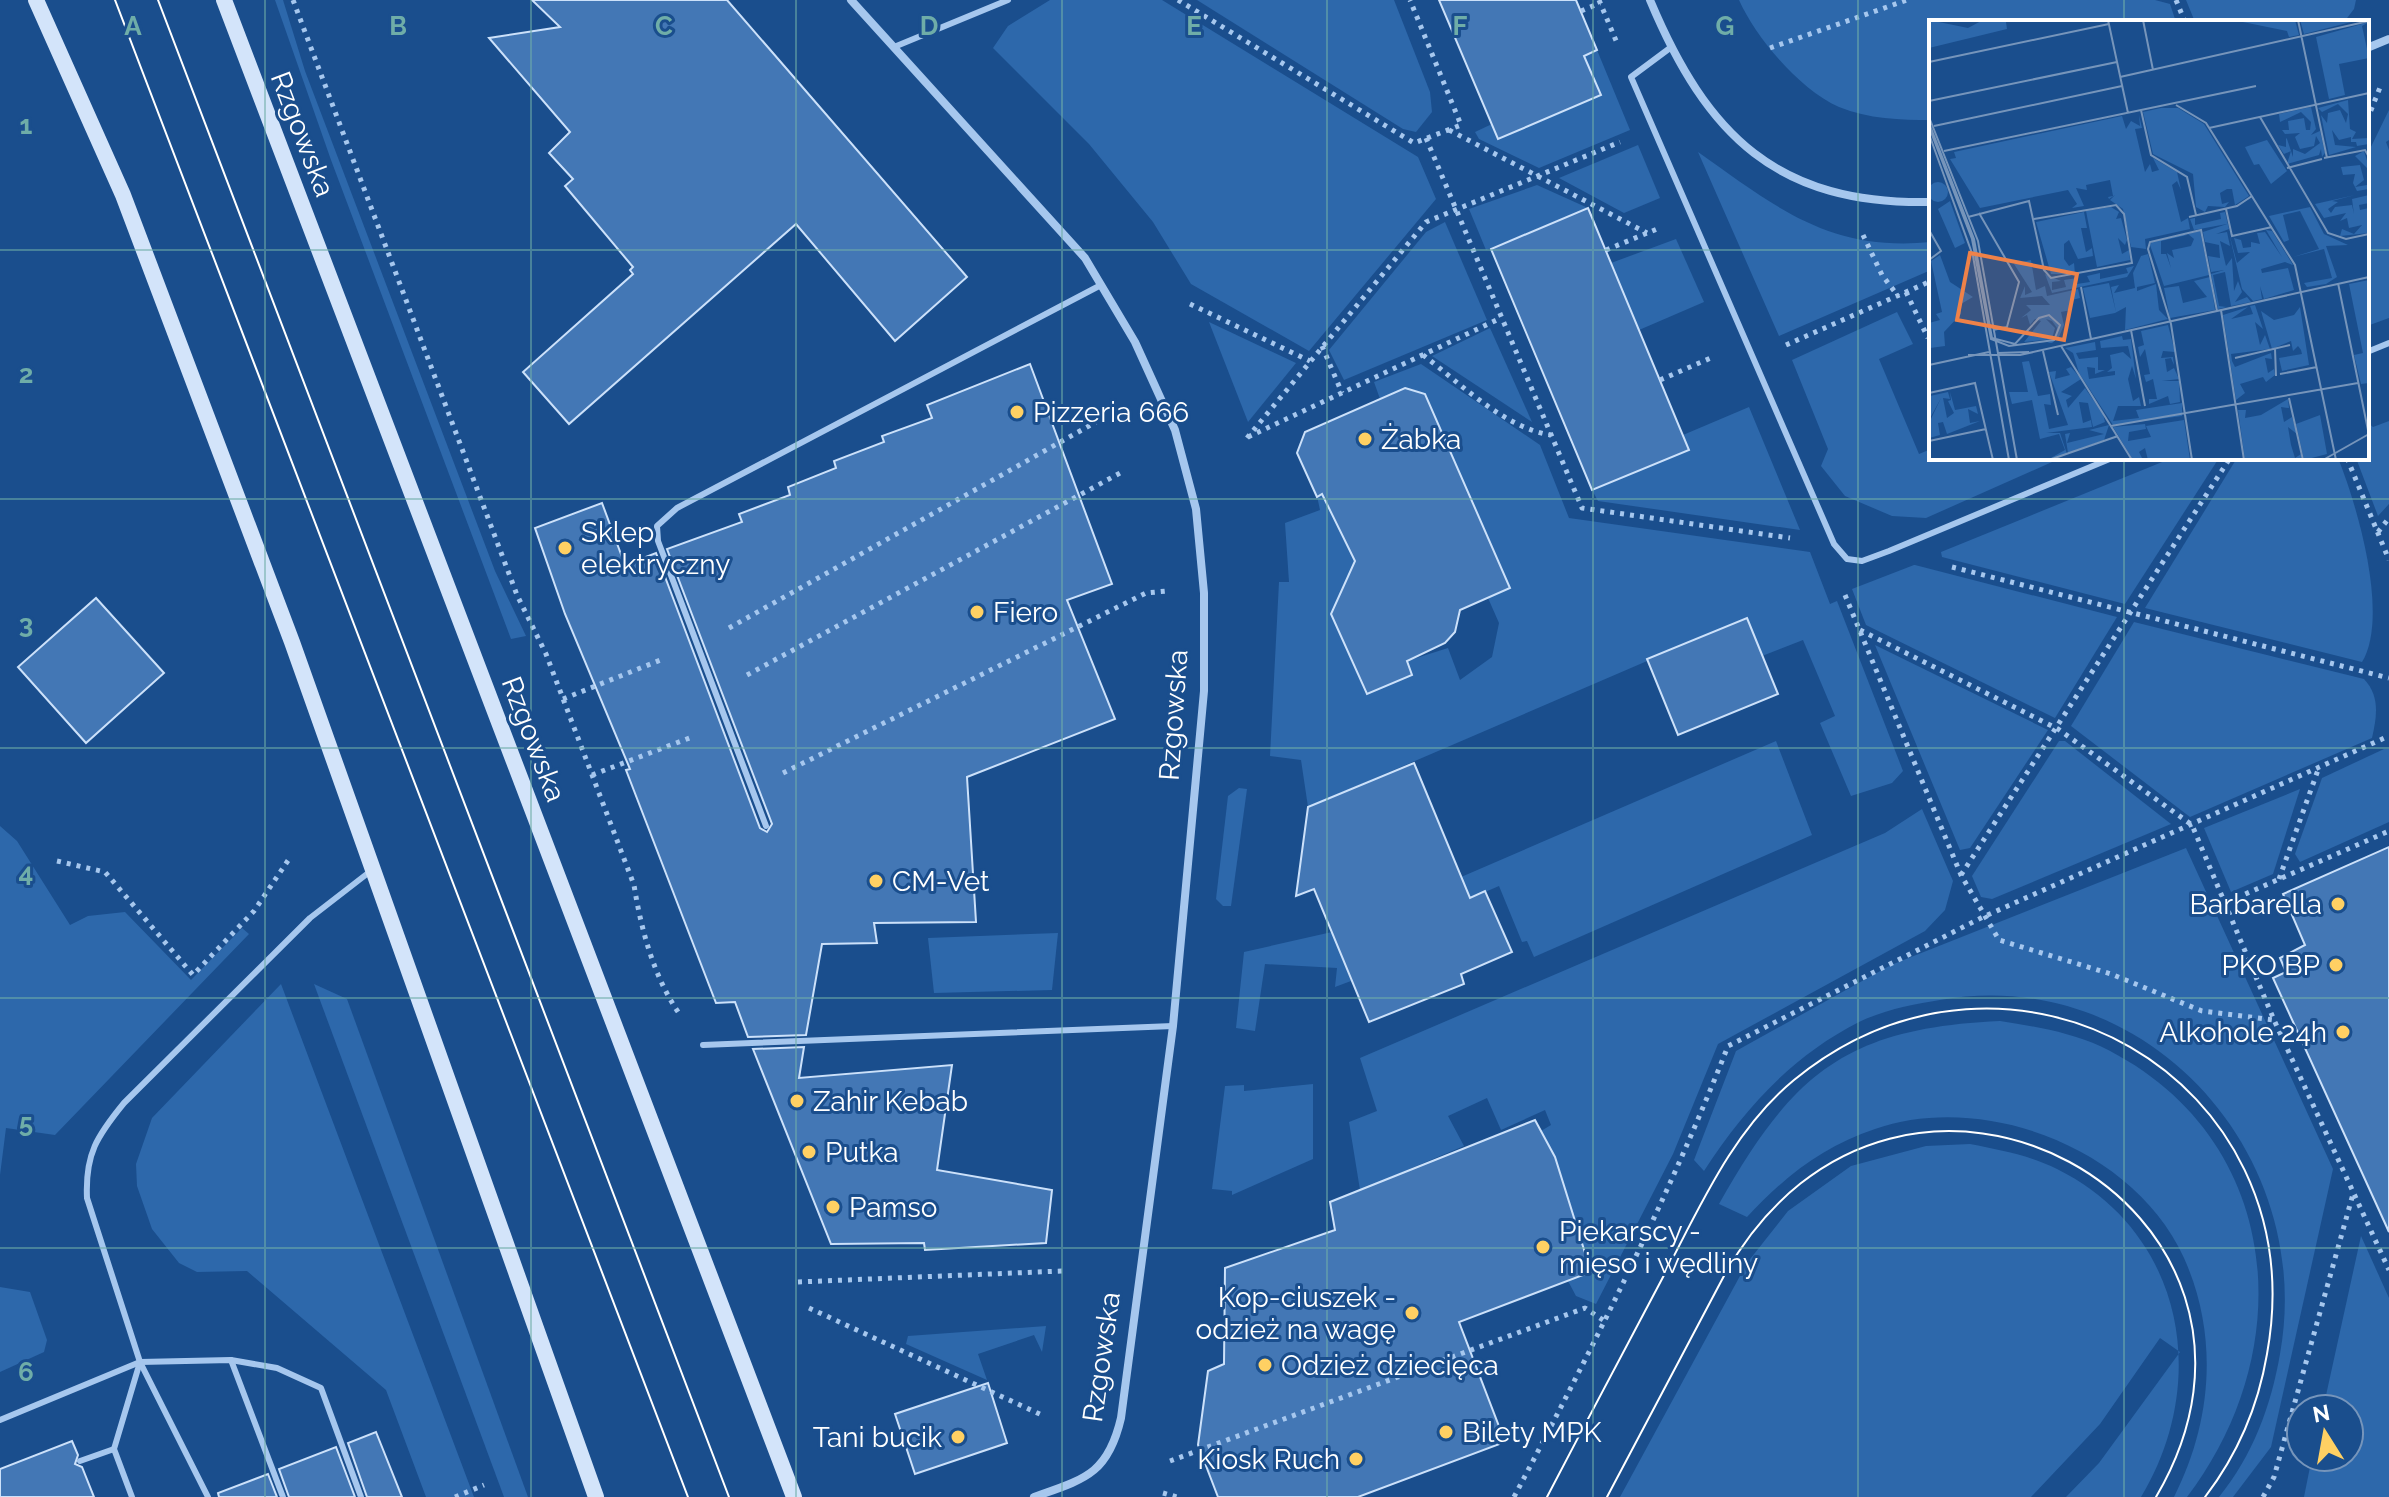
<svg xmlns="http://www.w3.org/2000/svg" width="2389" height="1497" font-family="Raleway,sans-serif">
<style>
.green{fill:#2d68ab}
.building{fill:#4377b5;stroke:#cce1fa;stroke-width:2}
.lines{fill:none;stroke-linecap:round;stroke-linejoin:round}
.path{stroke:#a6c7ee;stroke-width:5;stroke-dasharray:4 6;stroke-linecap:butt}
.lane{stroke:#a6c7ee;stroke-width:6}
.street{stroke:#a6c7ee;stroke-width:8}
.secondary{stroke:#d3e4fa;stroke-width:16}
.tram{stroke:#fff;stroke-width:2}
.grid{fill:none;stroke:#6fada8;stroke-width:2;stroke-opacity:0.55}
.poi-dot{fill:#ffd063;stroke:#1a4e8d;stroke-width:3}
.labels{text-anchor:middle;stroke-width:6;stroke-linejoin:round;paint-order:stroke}
.street-label{font-size:28px;fill:#fff;stroke:#1a4e8d}
.poi-label{font-size:28px;fill:#fff;stroke:#1a4e8d;text-anchor:start}
.inset-road{fill:none;stroke:#7695bb;stroke-width:2}
.view{fill:#ee8249;fill-opacity:0.15;stroke:#ee8249;stroke-width:4}
.inset-edge{fill:none;stroke:#fff;stroke-width:4}
.grid-label{font-size:26px;text-anchor:middle;font-weight:bold;fill:#6fada8;stroke:#1a4e8d;stroke-width:6;stroke-linejoin:round;paint-order:stroke}
</style>
<rect width="100%" height="100%" fill="#1a4e8d"/>
<g class="green">
<path d="M275,0h8l22,71 190,500 31,65 -15,3 -180,-479z"/>
<path d="M1050,0h112l256,157 18,42 -127,152 -118,-67 -38,-62 -64,-78 -96,-96 15,-22z"/>
<path d="M1197,0h197l36,92 2,20 -16,20 -13,-3z"/>
<path d="M1739,0h416l15,4 6,18h-245v98c-30,0 -63,-1 -92,-13 -39,-17 -83,-69 -100,-107z"/>
<path d="M2186,0h170l-2,9 -10,13h-149z"/>
<path d="M1597,50l33,80 -91,38 -60,-29 -4,-7 17,-8 7,15 101,-43 -16,-40z"/>
<path d="M2389,110v30l-3,2 3,8v168l-22,8v-171z"/>
<path d="M1638,145l22,53 -36,15 -65,-35z"/>
<path d="M1698,152c78,55 131,100 233,90v28l-152,66z"/>
<path d="M1537,185l51,23 -102,42 -17,-41z"/>
<path d="M1445,222l42,98 -143,60 -15,-30 97,-118z"/>
<path d="M1676,239l28,63 -65,28 -28,-67z"/>
<path d="M1897,312l16,32 -34,15 40,95 12,-5v9h130l-135,60 -34,-2 -47,-20 -24,-30 7,-17 -36,-89z"/>
<path d="M1209,322l87,41 -48,59z"/>
<path d="M1490,328l42,94 -100,-66z"/>
<path d="M1421,364l119,81 29,73 241,34 20,52 7,-3 66,170 -11,12 -41,13 -31,-73 15,-7 -32,-76 -41,16 -15,-38 -439,189 -7,-47 -31,-4 9,-174h10l-4,-59 35,-13 -3,-14 70,-31 28,63 -62,29 6,14 -12,6 -7,17 5,12 -14,8 35,80 46,-19 -5,-14 41,-13 12,32 32,-23 7,-34 -11,-25 21,-10 -104,-200 -25,11 -6,-17z"/>
<path d="M1749,407l51,123 -202,-29 -6,-11 96,-40 -5,-15z"/>
<path d="M2389,421v83l-11,12 -22,-58h11v-36l6,5z"/>
<path d="M2172,458h47l-94,146 -183,-47 -1,-5z"/>
<path d="M2237,458h101c21,52 51,160 24,204l-217,-54z"/>
<path d="M1914,565h1l202,52 -62,101 -189,-93 -14,-36z"/>
<path d="M2134,622l230,57c16,17 13,37 8,59l-182,79 -119,-91z"/>
<path d="M1875,645l173,85 -78,118 -10,2z"/>
<path d="M1776,741l36,94 -278,122 -7,-16 -5,1 -23,-56 -67,29 -8,-22z"/>
<path d="M2059,741h6l106,83 -179,75 -11,-2 -9,-21z"/>
<path d="M2384,749h5v73l-89,40 -5,-8 27,-76z"/>
<path d="M1239,788l8,1 -16,117h-8l-7,-7 12,-103z"/>
<path d="M2300,789l-27,85 -42,18 -27,-64z"/>
<path d="M1922,809l31,72 -8,29 -20,21 -207,113 -45,110 -77,150 -20,-8 -8,-15 23,-9 -26,-83 -63,26 43,-76 -4,-8 10,-6 -6,-15 -44,20 -14,-32 -39,18 16,30 -104,44 -11,-68 28,-11 -17,-53 525,-225z"/>
<path d="M0,826l17,15 53,84 18,-9 37,-4 66,68 51,-52 7,6 -194,201 -49,-7 -6,47z"/>
<path d="M2186,848l147,321 -62,278 -38,50h-14c34,-42 52,-91 61,-143 36,-201 -134,-390 -340,-354 -26,4 -56,10 -81,22 -67,34 -115,87 -155,149l-10,-11 42,-109 155,-86z"/>
<path d="M1332,932l19,49 -16,6 2,-19 -72,-4 -10,67 -19,-3 8,-76z"/>
<path d="M1058,933l-6,57 -118,3 -6,-55z"/>
<path d="M281,984l193,513h-48l-40,-107 -139,-119 -50,1 -18,-9 -27,-34 -15,-43 -1,-22 16,-46z"/>
<path d="M314,984l33,15 181,498h-24z"/>
<path d="M2000,1021c33,5 69,11 100,25 182,87 202,300 87,451h-13c38,-75 45,-161 10,-239 -49,-109 -199,-167 -309,-129 -52,17 -92,49 -128,88l-28,-13c74,-131 127,-176 281,-183z"/>
<path d="M1313,1084v75l-81,36v-4l-20,-2 13,-103 19,-1v6z"/>
<path d="M1970,1144c30,6 59,11 87,25 127,63 154,212 84,328h-75l33,-34 81,-111 -20,-14 -60,86 -69,73h-411l127,-234 41,-52 63,-45 75,-20z"/>
<path d="M2361,1236l28,62v199h-85l8,-40h37v-48h-26z"/>
<path d="M0,1287l30,5 17,48 -3,12 -44,20z"/>
<path d="M1046,1326l-4,26 -8,-17 -56,19 9,26 -81,-36 2,-8z"/>
</g>
<g class="building">
<path d="M532,0h195l240,277 -72,64 -99,-117 -227,200 -46,-52 110,-98 -3,-4 3,-3 -68,-81 8,-7 -24,-26 21,-21 -81,-94 71,-11z"/>
<path d="M1439,0h137l21,50 -13,6 17,39 -103,44z"/>
<path d="M1588,208l101,242 -97,40 -101,-241z"/>
<path d="M1030,364l82,220 -45,16 48,119 -148,58 9,145 -102,1 3,20 -55,1 -16,91 -58,2 -13,-35 -19,1 -90,-233 4,-1 -65,-155 -30,-86 67,-25 23,62 31,-12 104,275 7,4 5,-8 -105,-275 75,-27 -3,-8 51,-19 -2,-8 48,-19 -2,-7 50,-19 -2,-6 50,-18 -5,-13z"/>
<path d="M1405,388l20,6 85,194 -50,22 -5,22 -10,11 -38,18 5,14 -45,19 -36,-80 24,-53 -33,-67 -5,3 -20,-44 8,-21z"/>
<path d="M96,598l68,75 -78,70 -68,-76z"/>
<path d="M1747,618l31,76 -100,41 -31,-76z"/>
<path d="M1414,763l56,135 15,-7 27,61 -51,22 3,10 -95,38 -55,-133 -18,7 12,-89z"/>
<path d="M2389,847v385l-116,-254 13,-6 -6,-14 25,-13 -22,-51z"/>
<path d="M804,1047l-5,31 153,-13 -15,105 115,20 -6,53 -121,7 -1,-7 -93,1 -78,-195z"/>
<path d="M1535,1120l20,37 36,115 -132,50 46,120 -147,55h-140l-20,-52 10,-74 16,-7 1,-96 110,-38 -5,-28z"/>
<path d="M988,1383l19,60 -92,31 -20,-60z"/>
<path d="M376,1432l26,65h-35l-19,-54z"/>
<path d="M72,1441l6,14 -3,9 7,3 12,30h-94v-28z"/>
<path d="M336,1447l19,50h-66l-10,-28z"/>
<path d="M268,1474l9,23h-58l-1,-4z"/>
</g>
<g class="lines">
<g class="path">
<path d="M293,0l224,595 29,59 88,231c7,44 20,94 47,131"/>
<path d="M1178,0l236,143 47,-18 -51,-125"/>
<path d="M1599,0l18,43"/>
<path d="M2176,0l9,22"/>
<path d="M1581,11l19,-8"/>
<path d="M1770,48l137,-48"/>
<path d="M2367,120l14,-35"/>
<path d="M1449,130l198,103"/>
<path d="M1426,138l156,370 208,30"/>
<path d="M1863,235l19,40 16,21"/>
<path d="M1606,250l51,-21"/>
<path d="M1906,292l22,46"/>
<path d="M1190,304l120,57"/>
<path d="M1786,345l145,-64"/>
<path d="M1322,346l20,47"/>
<path d="M1423,355c37,28 81,73 128,80"/>
<path d="M1660,380l53,-23"/>
<path d="M1248,437l253,-119"/>
<path d="M1247,438l179,-216 194,-80"/>
<path d="M2347,458l42,102"/>
<path d="M2378,532l11,-14"/>
<path d="M1952,567l437,111"/>
<path d="M1845,595l116,280 38,65 112,34 91,37 72,9"/>
<path d="M729,628l367,-206"/>
<path d="M1860,630l198,99 134,96 82,195 115,250"/>
<path d="M747,675l375,-203"/>
<path d="M563,699l100,-40"/>
<path d="M783,773l363,-180 21,-2"/>
<path d="M592,775l100,-38"/>
<path d="M57,861l48,11 88,103 61,-64 35,-52"/>
<path d="M1961,875l269,-417"/>
<path d="M2279,879l39,-109"/>
<path d="M2227,902l162,-71"/>
<path d="M798,1282l264,-11"/>
<path d="M809,1308l235,108"/>
<path d="M1170,1461l415,-153 21,14"/>
<path d="M1163,1493l14,4"/>
<path d="M455,1497l29,-12"/>
<path d="M1514,1497c78,-148 153,-296 214,-451l255,-129 406,-181"/>
<path d="M2263,1497l11,-20 79,-283"/>
</g>
<g class="lane">
<path d="M894,47l114,-47"/>
<path d="M1670,48l-39,29 203,467 13,15 15,2 27,-10 223,-93"/>
<path d="M2367,352l22,-9"/>
<path d="M766,826l-108,-285 -1,-15 20,-18 424,-223"/>
<path d="M703,1045l470,-19"/>
<path d="M231,1360l52,137"/>
<path d="M0,1420l140,-58 91,-2 46,8 44,20 40,109"/>
<path d="M80,1461l34,-12"/>
<path d="M132,1497l-18,-48 26,-87"/>
<path d="M208,1497l-68,-135 -53,-164c-2,-44 10,-62 37,-95l186,-185 62,-48"/>
</g>
<g class="street">
<path d="M851,0l234,258 50,84 40,88 21,79 8,84v98l-31,335 -52,392c-13,56 -36,61 -87,79"/>
<path d="M1650,0c57,136 127,205 281,202"/>
<path d="M2367,48l22,-9"/>
</g>
<g class="secondary">
<path d="M36,0l87,195 169,447 304,855"/>
<path d="M224,0l570,1497"/>
</g>
<g class="tram">
<path d="M115,0l573,1497"/>
<path d="M158,0l571,1497"/>
<path d="M1547,1497c38,-73 77,-146 115,-218 37,-70 70,-148 132,-199 216,-177 523,-2 473,274 -9,53 -29,100 -62,143"/>
<path d="M1607,1497l118,-223c174,-307 601,-66 431,223"/>
</g>
</g>
<path class="grid" d="M265,0v1497M531,0v1497M796,0v1497M1062,0v1497M1327,0v1497M1593,0v1497M1858,0v1497M2124,0v22M0,250h1931M2367,250h22M2124,458v1039M0,499h2389M0,748h2389M0,998h2389M0,1248h2389"/>
<g class="poi-dot">
<circle cx="1017" cy="412" r="8"/>
<circle cx="1365" cy="439" r="8"/>
<circle cx="565" cy="548" r="8"/>
<circle cx="977" cy="612" r="8"/>
<circle cx="876" cy="881" r="8"/>
<circle cx="2338" cy="904" r="8"/>
<circle cx="2336" cy="965" r="8"/>
<circle cx="2343" cy="1032" r="8"/>
<circle cx="797" cy="1101" r="8"/>
<circle cx="809" cy="1152" r="8"/>
<circle cx="833" cy="1207" r="8"/>
<circle cx="1543" cy="1247" r="8"/>
<circle cx="1412" cy="1313" r="8"/>
<circle cx="1265" cy="1365" r="8"/>
<circle cx="1446" cy="1432" r="8"/>
<circle cx="958" cy="1437" r="8"/>
<circle cx="1356" cy="1459" r="8"/>
</g>
<g class="labels">
<g class="street-label">
<text transform="translate(303 134) rotate(69)" y="10">Rzgowska</text>
<text transform="translate(1173 715) rotate(-86)" y="10">Rzgowska</text>
<text transform="translate(534 739) rotate(69)" y="10">Rzgowska</text>
<text transform="translate(1101 1357) rotate(-82)" y="10">Rzgowska</text>
</g>
<g class="poi-label">
<text x="1033" y="422">Pizzeria 666</text>
<text x="1381" y="449">Żabka</text>
<text x="581" y="542">Sklep<tspan x="581" dy="32">elektryczny</tspan></text>
<text x="993" y="622">Fiero</text>
<text x="892" y="891">CM-Vet</text>
<text x="2322" y="914" text-anchor="end">Barbarella</text>
<text x="2320" y="975" text-anchor="end">PKO BP</text>
<text x="2327" y="1042" text-anchor="end">Alkohole 24h</text>
<text x="813" y="1111">Zahir Kebab</text>
<text x="825" y="1162">Putka</text>
<text x="849" y="1217">Pamso</text>
<text x="1559" y="1241">Piekarscy -<tspan x="1559" dy="32">mięso i wędliny</tspan></text>
<text x="1396" y="1307" text-anchor="end">Kop-ciuszek -<tspan x="1396" dy="32">odzież na wagę</tspan></text>
<text x="1281" y="1375">Odzież dziecięca</text>
<text x="1462" y="1442">Bilety MPK</text>
<text x="942" y="1447" text-anchor="end">Tani bucik</text>
<text x="1340" y="1469" text-anchor="end">Kiosk Ruch</text>
</g>
</g>
<g transform="translate(1929 20)">
<rect width="440" height="440" fill="#1a4e8d"/>
<path d="M0,0l39,8 15,-8h31l-8,2 1,7 -78,19zM304,0h62l4,15 -10,2 -2,-6zM371,0h59l-55,14zM440,2l-7,4 7,32 -30,6 6,31 -16,4 -13,-62zM419,80l2,29 6,3 -4,7 17,-1v6l-12,2 -1,-4h-5v-5l-12,3 -7,-10 3,15 21,2 -27,8 -8,-40 6,8 1,-10 12,-3 6,13 2,-9 -10,-10 -16,8 -4,-4zM382,87l5,22 -5,6 9,-4 5,22 -3,4 -1,-8 -2,6 -32,9 4,-13 -7,3 -6,-9 8,2v-9l1,1 6,18v-8l12,5 15,-11 -4,-7 -2,10 -14,3 -5,-12 5,-4 -15,1 -3,-4h7l-1,-9 16,-3 2,12h4l1,-8 -10,-10 -21,10 -1,-8zM232,88h17l26,16 45,72 -14,9 -3,-16h-5l-7,4 2,11 7,-2 -4,5 -17,-1 -3,6 -9,-5 -3,-33 -40,-20 -10,-42zM210,95l3,13 -7,1 10,43 5,-8 2,8 7,-2 -6,-12 24,14 4,18 -4,-9 -5,4 9,37 7,-4 2,11 -45,10 1,10 -15,-2 -8,-38 -13,-9 5,-5 -6,4 -1,-2 5,-1 -3,-16 -24,5 1,5 -11,-2 8,18 -12,2 5,-4 -9,-14 -88,18 -30,-49 6,-1 -2,-6 168,-36 4,13 5,-8 9,5zM338,120l20,31 -16,13 -12,-20 -5,1 -9,-18zM435,131l5,16v22l-12,2 -4,-8 2,-9 -12,1 -2,-8 19,-2 4,15 -9,7 12,-2v-17l-12,-12zM-1 172a10 10 0 1 1 20 0a10 10 0 1 1-20 0ZM426,175l-23,6 6,1 -10,7 3,4 4,-6 17,-2 2,9 -2,-15 17,-4v8l-10,2 1,5 9,-2v25l-29,3 2,-7 12,5 8,-9 -13,3 -2,-10 -7,3 6,-8 -22,5 -9,-14zM21,181l15,42 -10,5 -17,-39zM182,187l8,5 -3,7 5,-1 6,22 -2,5 -7,-7 4,16 7,-4 1,10 -33,7 -11,-56zM381,187l14,27 24,11 -22,1 11,31 -11,7 -19,3 -3,-4 28,-5 -8,-29 -31,8 26,-8 -19,-38 -17,4 6,25 -5,2 -15,-26zM155,192l3,16h-6l5,24 6,-4 1,8 -15,3 -9,-19 -5,4v15l5,7 5,-3 1,11h-24l-15,-52zM296,192l4,17 -13,5 11,-2 3,14 -10,-5 6,25 6,-8 2,33 4,-10 4,11 -7,10 12,-5 4,5 -20,4 -6,-34 -12,3 6,31 8,1 -9,2 -7,-35 13,-4 -13,2 -3,-16 12,2 -1,-13 -14,-3 -2,-10 24,-8 -33,6 -4,-11 5,-1v7l26,-6 -1,-6zM337,210l6,1 21,34 -8,-3 -24,7 1,4 26,-5 6,22 -30,9 -4,-13 2,13 -9,2 -11,-12 -13,-56 8,30 13,-11 -12,1 -4,-15 7,2 2,8 8,-1v-5l9,2 -3,-11 8,-1 17,25zM271,211l9,44 -45,11 -14,-41 2,-3 30,-7h5l-26,6v13h5l5,14 -4,-15 7,5 -2,-8 19,-4 3,-7 -6,-5zM219,234l7,29 -18,4v4l19,-7 3,26 9,9 -43,11 1,-23 -11,6 -25,5 -7,-30 26,-5 7,29 -5,-25 8,-2 -5,8 21,-5 -2,-15 8,-17zM11,235l10,27 23,15 -12,7v10l-17,18 1,14 -15,2 -1,-25 11,-3 -4,-6 6,-2 -11,-51zM102,240l5,30 9,-4 2,10 31,-7 2,9 -8,2 -1,10 -10,2 3,13 -5,12 -7,6h-5l8,-3 2,-12 -5,-7 -6,-2 9,9 -3,11 -28,3 17,-21 -6,-2 -5,6 -3,-10 -6,3 10,-8 -5,-5h24l-8,-9 -22,2 5,-12v9l7,-3 -18,-28zM205,246l-7,11 -75,16 -7,-19 16,7 -9,1v8l14,-3 -2,-7 13,-2v6l13,-2 -3,-6 13,-3v6l28,-6 -2,-5zM281,257l5,33 -45,8 -6,-30 15,-2 4,17 24,-6 -13,-16zM440,260v103l-8,1 -7,-29 9,-2 -14,-69zM326,285l8,24 -8,-7 5,23 5,-10 5,14 -39,5 1,7 3,6 36,-14 1,6 -7,-1 3,15 6,-4 1,6 -9,7 -3,-5 -23,7 5,9 -9,7 -13,-85 25,-8 -17,12 22,-5 -3,-8zM371,287l9,58 -27,6 -3,-13 23,-4 -1,-4 -3,-4 -5,5 -2,-10 -19,8 -11,-38 13,9 20,-5zM239,305l7,27 -12,-1 -2,7 12,-1 1,8 -3,-7 -6,1 2,13 7,-4 5,11 -17,2h17l1,21 -10,2 -2,-8 -19,8v-5h8l-4,-20 -7,3 -2,-7 6,-1 -5,-25 -5,8 -2,-10 6,-2 -3,-14zM193,316l1,4 8,-1 5,40 -4,-13 -4,13 5,22 6,-4 2,9h-23l-5,15 26,-3 -3,-8 46,-7v13l-69,9 -34,-52 -6,-20 -8,-5 30,-6 1,8 -20,3 3,6 19,-2v13h7l-10,4v-6l-8,-1 2,12 26,-4v-4l-8,1 5,-4 -2,-13 13,-3 8,7 -3,-13 -27,2 -1,-7zM100,341l9,35 12,-2 1,11 -7,-1 5,25 19,-4 -19,-53 7,-1 -1,8 15,-4 -4,-6 5,-2 10,12 -20,13 11,4 -6,4 2,8 17,-20 18,26 2,8 -12,5 -5,-24 -9,-1 4,21 8,-3 1,7 -46,6h14l7,21 -18,5 16,-9 -6,-16 -19,5 -8,-39 -20,4 -3,-12h19l-6,-30zM19,372l2,7 -7,-1 4,20 7,-5 -6,-12 3,-1 -1,-8 5,18 21,-4 2,8 -10,-5 2,14 10,-2 -33,13 -4,-12 -5,1 2,12 -11,3v-15l12,-25 -12,22 1,-24zM359,379l1,9 -8,-1 3,15 8,-5 5,17 -9,-7 3,18 4,13 6,-4 1,5 -57,1 -7,-50h8l-1,8 16,-3zM391,395l7,39 -23,6 -8,-36zM255,400l6,40h-42l-3,-12 -6,4 4,8h-10l-20,-33 32,-3 1,5 -17,3 -1,9 23,-4 -5,-11zM180,405l-5,15 -36,13 -3,-19 5,-1 -3,10 37,-9 -15,-4z" fill="#2d68ab"/>
<path class="inset-road" d="M179,0l20,93M214,0l10,50M369,0l29,138M0,42l180,-38M191,57l249,-56M0,81l188,-39M247,85l30,18 89,142 41,195M212,90l10,45 36,22 9,38M0,97l49,124 39,219M331,97l68,116 18,6 23,-5M0,103l45,116 18,99 23,6 24,-26 10,-3 11,10 -6,15 -45,6 -18,-7 -19,-100 -43,-112M5,106l188,-40M280,108l160,-35M0,114l44,122 36,204M15,131l312,-65M395,138l41,-8 4,7M358,148l35,-9M297,189l6,27 40,-9M50,193l40,69 -12,45 -14,3M39,197l61,-16 15,69 7,8 81,-15 -8,-49 -8,-9 -82,14M260,197l48,-11 15,-10M0,210l12,21 -12,9M409,263l31,152M152,267l10,52M292,290l23,150M202,310l14,76M132,326l71,114M346,329l1,27M114,331l15,64M69,333l31,-1M39,335h52l349,-78M306,338l55,-13M0,345l60,-13M351,354l37,-7M0,373l46,-10 18,77M360,378l14,62M182,406l247,-43M0,421l57,-12M120,440l69,-24M263,440l-21,-136 -23,-75 2,-7 51,-12 16,81M394,440l46,-26"/>
<path class="view" d="M41,233l107,21 -13,66 -107,-20z"/>
<rect width="440" height="440" class="inset-edge"/>
</g>
<g class="grid-label">
<text x="133" y="35">A</text>
<text x="398" y="35">B</text>
<text x="664" y="35">C</text>
<text x="929" y="35">D</text>
<text x="1194" y="35">E</text>
<text x="1460" y="35">F</text>
<text x="1725" y="35">G</text>
<text x="26" y="134">1</text>
<text x="26" y="383">2</text>
<text x="26" y="633">3</text>
<text x="26" y="882">4</text>
<text x="26" y="1132">5</text>
<text x="26" y="1381">6</text>
</g>
<g transform="translate(2325 1433) rotate(349)"><circle r="38" fill="#1a4e8d" stroke="#7695bb" stroke-width="2"/>
<path d="M0-6L14 30L0 20L-14 30Z" fill="#ffd063"/>
<text y="-12" font-size="22" font-weight="bold" text-anchor="middle" fill="#ffffff">N</text>
</g>
</svg>
